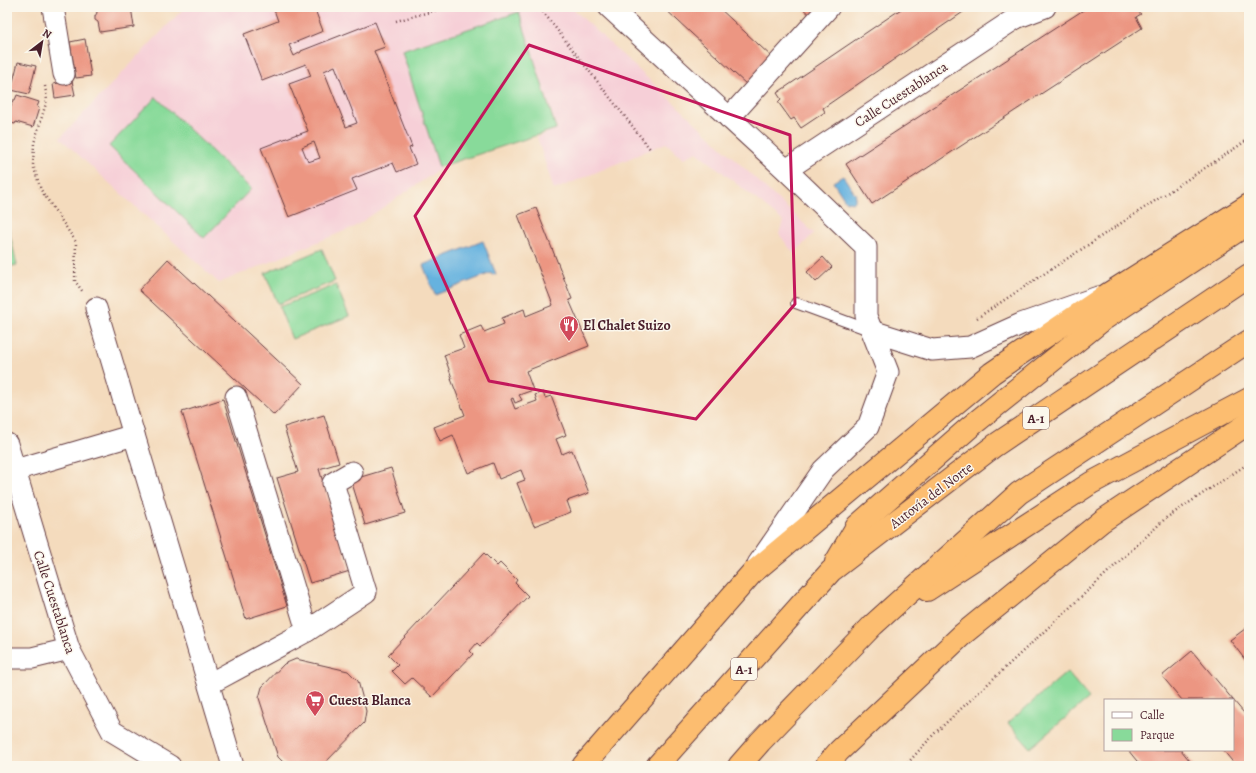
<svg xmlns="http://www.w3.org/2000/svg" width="1256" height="773" font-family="Alegreya,serif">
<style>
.built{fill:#f6cfd7}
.green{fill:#88da9a;stroke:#697c62}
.water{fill:#66b2df;stroke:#586885}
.building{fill:#ec9682;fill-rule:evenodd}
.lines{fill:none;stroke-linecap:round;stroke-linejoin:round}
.service-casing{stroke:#643b41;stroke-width:12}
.minor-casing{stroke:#643b41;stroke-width:23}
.motorway-casing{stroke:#643b41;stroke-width:24}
.path{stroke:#643b41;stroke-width:2.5;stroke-dasharray:1 3;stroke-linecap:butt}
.service{stroke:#fff;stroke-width:10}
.minor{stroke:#fff;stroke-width:21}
.motorway{stroke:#fcbd6f;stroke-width:22}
.marked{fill:none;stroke:#c2185b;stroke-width:3;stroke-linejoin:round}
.labels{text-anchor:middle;stroke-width:3;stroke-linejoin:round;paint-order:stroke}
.shield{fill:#fbf7ec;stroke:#7f6065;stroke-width:1}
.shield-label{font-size:13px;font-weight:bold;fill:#4a1f2b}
.street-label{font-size:14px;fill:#4a1f2b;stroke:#fbf7ec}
.poi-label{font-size:14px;font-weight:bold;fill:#4a1f2b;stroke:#fbf7ec;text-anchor:start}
</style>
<rect width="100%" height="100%" fill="#fbf7ec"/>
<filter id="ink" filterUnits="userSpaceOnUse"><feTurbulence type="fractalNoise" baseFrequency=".025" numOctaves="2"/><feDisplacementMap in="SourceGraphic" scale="8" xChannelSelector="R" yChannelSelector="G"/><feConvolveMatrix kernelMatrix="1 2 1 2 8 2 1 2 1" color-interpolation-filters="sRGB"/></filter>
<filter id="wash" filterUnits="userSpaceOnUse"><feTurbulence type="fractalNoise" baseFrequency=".012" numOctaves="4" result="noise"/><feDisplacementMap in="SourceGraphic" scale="16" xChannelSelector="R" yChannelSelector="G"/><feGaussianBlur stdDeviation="0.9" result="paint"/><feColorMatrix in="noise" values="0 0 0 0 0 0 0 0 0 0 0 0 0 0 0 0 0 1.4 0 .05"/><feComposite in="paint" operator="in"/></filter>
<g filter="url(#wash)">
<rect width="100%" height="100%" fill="#f4dbbd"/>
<path class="built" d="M185,7h386l243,226 -20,21 -15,-20 4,-13 -86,-69 -13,6 -18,-15 -112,47 -17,-53 20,-8 -38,-117 -117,39 38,118 -86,58 -135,56 -159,-145z"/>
<g class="green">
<path d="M519,12l37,117 -117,38 -37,-116z"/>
<path d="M156,97l95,92 -47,49 -95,-92z"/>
<path d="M7,221l10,44 -10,2z"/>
<path d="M322,249l13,32 -57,23 -13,-31z"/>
<path d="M336,285l13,31 -57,23 -13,-32z"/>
<path d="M1067,672l22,26 -59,50 -22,-25z"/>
</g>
<g class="water">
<path d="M843,176l13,19 -1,1v5l-3,2 -4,-2 -2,1 -13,-20z"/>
<path d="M483,241l13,33 -4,1 -1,-2 -56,22 -12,-30z"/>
</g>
<g id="blocks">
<g class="building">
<path d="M96,7h35l3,20 -34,5 -2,-10 -3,-2v-4l2,-3z"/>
<path d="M273,7h41l9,24 -34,14 5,11 7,-4v-1l74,-29 10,25 -11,4 38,96 -3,1 7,16 -19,8 -4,-9 -41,16 5,11 -68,27 -28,-69 36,-14v1l11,-4 -19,-47 22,-8 -5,-12 -44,17 -18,-47 34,-13zM335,66l22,57 -11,4 -22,-56zM314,142l6,16 -12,4 -6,-15z"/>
<path d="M663,7h55l55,51 -26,27z"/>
<path d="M801,7h19l-9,9z"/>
<path d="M904,7h64l1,1 -146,100 2,4 -24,16 -7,-10 -3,2 -13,-18 3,-3 -4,-6z"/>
<path d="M1088,7h44l9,7 -5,3 6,11 -270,176 -26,-40z"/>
<path d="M85,39l6,37 -15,2 -6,-36z"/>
<path d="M18,62l18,4 -7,28 -18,-4z"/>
<path d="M72,81l3,14 -20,3 -2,-14z"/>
<path d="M17,95l22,7 -2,5 2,1 -6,19 -17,-5 -1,2 -8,-2v-5l6,-17h2z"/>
<path d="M536,208l36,91 -3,1 20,46 -63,25 7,19 -14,5 3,5 -7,3 -2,-5 -2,1 4,10 22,-8 -2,-6 8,-3 2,6 6,-2 15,39 -10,4 6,15 10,-4 17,43 -22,8 4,11 -37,14 -17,-43 8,-3 -4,-10 -22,9 -6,-16 -25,10 -15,-38 -13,6 -6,-14 31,-12 -14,-36 1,-1 -8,-23 20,-7 -5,-13 22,-9 3,6 20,-8 -2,-6 22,-9 2,7 27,-11 -35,-90z"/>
<path d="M823,257l9,10 -16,15 -9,-10z"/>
<path d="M168,259l135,125 -29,31 -135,-125z"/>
<path d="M223,399l64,207 -41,13 -64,-207z"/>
<path d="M324,415l15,48 -20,6 31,102 -40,12 -33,-105 21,-6 -14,-45z"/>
<path d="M391,468l14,45 -40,12 -14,-45z"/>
<path d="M484,553l13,13 3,-3 17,17 -2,3 13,13 -48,50 -3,-3 -7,8 3,3 -41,43 -20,-19 -7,6 -13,-13 6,-6 -10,-10z"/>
<path d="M1249,626v39l-19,-25z"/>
<path d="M1192,651l57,68v47h-13l-13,-16h10v-50h-51l-20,-24z"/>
<path d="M296,659l52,12 10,10 8,30 -2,12 -42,43h-35l-9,-9 -19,-59 3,-11 22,-23z"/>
<path d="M1128,750h53l13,16h-53z"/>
</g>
</g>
</g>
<g filter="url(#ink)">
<use href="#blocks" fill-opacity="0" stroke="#643b41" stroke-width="1"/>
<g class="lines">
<g class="service-casing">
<path id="service" d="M796,303l76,28"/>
</g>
<g class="minor-casing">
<g id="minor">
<path d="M53,7l11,67"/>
<path d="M609,7l177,163 80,77v69l22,56 -20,55 -45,43 -65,94"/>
<path d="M1016,18l29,-11"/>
<path d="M729,118l100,-111"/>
<path d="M786,170l230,-152 3,-11"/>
<path d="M96,308l137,458"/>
<path d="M872,331l60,19 38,-3 51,-23 77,-27"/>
<path d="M7,444l62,205 43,82 58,35"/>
<path d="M15,470l119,-35"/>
<path d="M307,631l59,-39 -33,-109 19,-11"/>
<path d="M7,658h25l37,-9"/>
<path d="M209,684l98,-53 -71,-234"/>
</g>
</g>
<g class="motorway-casing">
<g id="motorway">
<path d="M836,562l21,-36 114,-100 133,-107 145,-96"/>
<path d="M927,590l164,-107 158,-84"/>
<path d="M583,766l169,-193 240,-200 116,-79 141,-89"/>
<path d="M657,766l174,-195 163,-125 255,-171"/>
<path d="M739,766l21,-24 113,-117 146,-132 230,-152"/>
<path d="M826,766l13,-15 124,-117 139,-113 147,-98"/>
</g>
</g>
<g class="path">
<path d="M537,7l3,1 111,142"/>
<path d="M396,21l52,-14"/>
<path d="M45,86l2,14 -13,43 -1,22 8,25 35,52 -1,39 8,11"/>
<path d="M977,318l272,-179"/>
<path d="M905,766l29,-32 232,-216 83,-55"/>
</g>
<use href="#service" class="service"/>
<use href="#minor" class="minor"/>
<use href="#motorway" class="motorway"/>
</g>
</g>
<path class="marked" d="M529,45l261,90 5,169 -99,115 -207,-38 -74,-165z"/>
<defs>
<g id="restaurant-pin" transform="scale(1)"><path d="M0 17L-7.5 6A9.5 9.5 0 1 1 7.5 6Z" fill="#d1495b" stroke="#fbf7ec"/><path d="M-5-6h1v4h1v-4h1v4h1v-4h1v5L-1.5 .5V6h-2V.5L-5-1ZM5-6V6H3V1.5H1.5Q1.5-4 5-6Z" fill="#fff"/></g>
<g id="supermarket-pin" transform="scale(1)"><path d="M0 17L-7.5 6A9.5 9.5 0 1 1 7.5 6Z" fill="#d1495b" stroke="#fbf7ec"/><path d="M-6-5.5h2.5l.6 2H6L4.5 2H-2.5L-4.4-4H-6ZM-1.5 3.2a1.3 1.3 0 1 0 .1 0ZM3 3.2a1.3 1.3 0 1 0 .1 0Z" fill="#fff"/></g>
</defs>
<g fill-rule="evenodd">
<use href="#restaurant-pin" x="569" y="325"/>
<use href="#supermarket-pin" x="315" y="700"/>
</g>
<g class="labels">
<g class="shield">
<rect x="1023" y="407" width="26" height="22" rx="3"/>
<rect x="731" y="658" width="26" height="22" rx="3"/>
</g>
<g class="shield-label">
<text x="1036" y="423">A-1</text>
<text x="744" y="674">A-1</text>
</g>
<g class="street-label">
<text transform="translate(901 94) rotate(-33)" y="5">Calle Cuestablanca</text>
<text transform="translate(931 495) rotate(-37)" y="5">Autovía del Norte</text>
<text transform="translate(55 602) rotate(72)" y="5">Calle Cuestablanca</text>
</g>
<g class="poi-label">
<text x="583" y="330">El Chalet Suizo</text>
<text x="329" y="705">Cuesta Blanca</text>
</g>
</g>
<rect width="1256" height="773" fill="none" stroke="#fbf7ec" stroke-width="24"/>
<rect x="1104" y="699" width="130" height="52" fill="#fbf7ec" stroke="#b4a19f"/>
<rect x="1112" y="712" width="20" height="6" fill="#ffffff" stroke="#b4a19f"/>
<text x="1140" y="719" font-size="12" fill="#4a1f2b">Calle</text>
<rect x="1112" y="729" width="20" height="12" fill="#88da9a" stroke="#b4a19f"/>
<text x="1140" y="739" font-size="12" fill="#4a1f2b">Parque</text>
<g transform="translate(42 42) rotate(31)" stroke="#fbf7ec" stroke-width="3" paint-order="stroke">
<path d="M0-3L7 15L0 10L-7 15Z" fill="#4a1f2b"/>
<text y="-6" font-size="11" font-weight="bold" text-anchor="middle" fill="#4a1f2b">N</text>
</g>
</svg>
